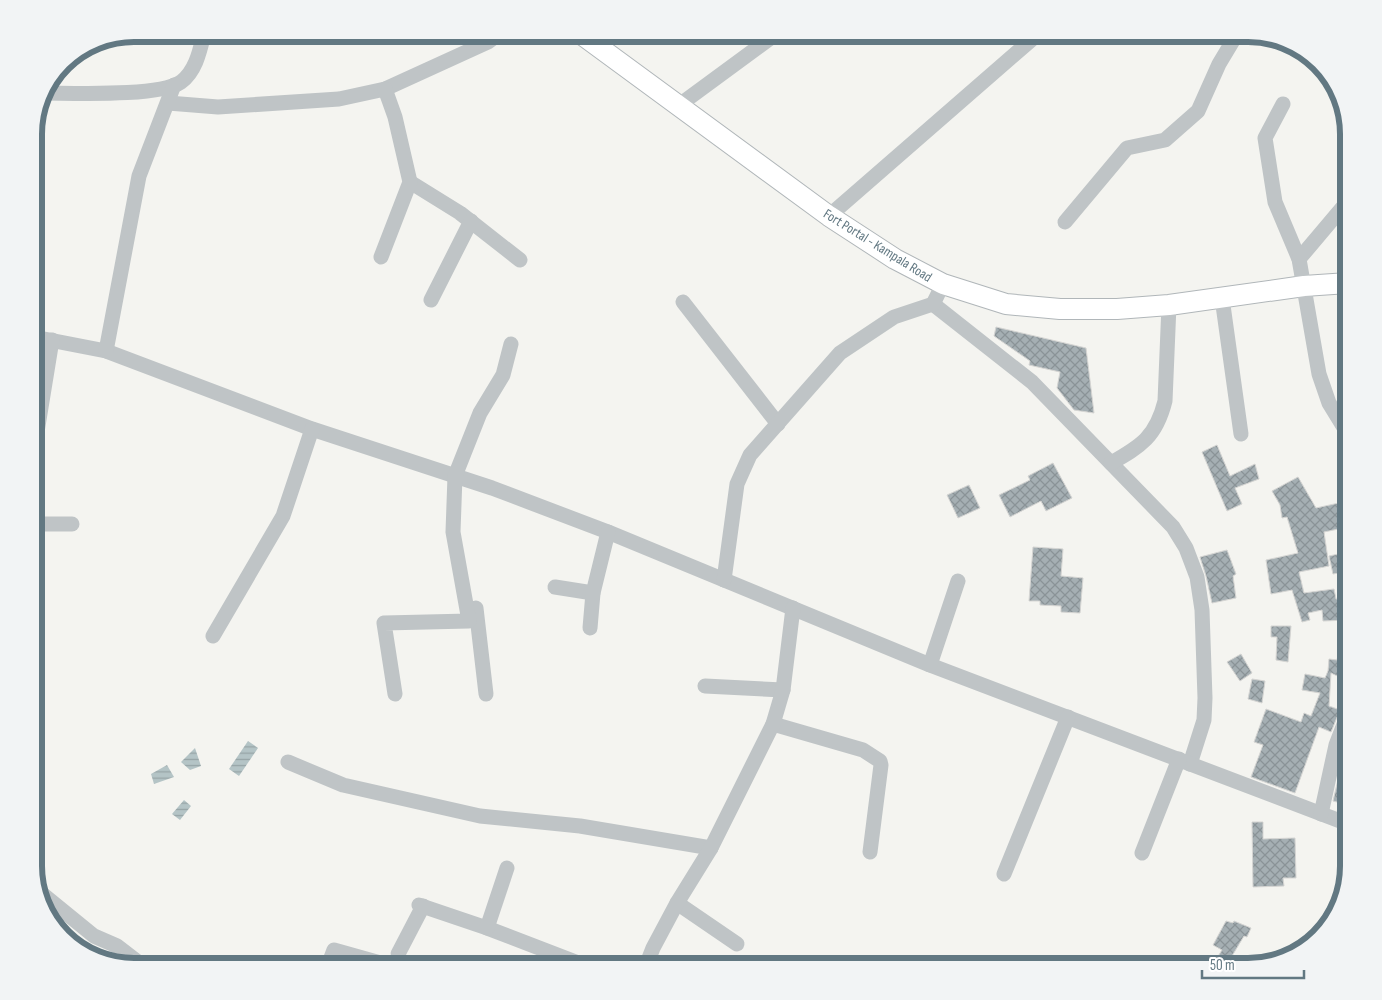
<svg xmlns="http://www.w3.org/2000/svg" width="1382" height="1000" font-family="'Sofia Sans Condensed',sans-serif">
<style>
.water{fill:url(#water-rules)}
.building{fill:url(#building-cross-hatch);stroke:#d5d5d3}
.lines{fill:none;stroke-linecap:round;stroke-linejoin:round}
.major-casing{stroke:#b0b6b9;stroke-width:22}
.minor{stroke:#bfc4c6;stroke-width:15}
.major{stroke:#fff;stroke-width:20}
.labels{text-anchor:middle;stroke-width:5;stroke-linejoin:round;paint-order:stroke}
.street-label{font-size:14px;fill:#627882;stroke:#fff}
.rim{fill:none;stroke:#627882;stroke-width:6}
</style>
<defs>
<pattern id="water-rules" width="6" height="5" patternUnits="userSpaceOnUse" patternTransform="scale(1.25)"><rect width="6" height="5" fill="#b4c4c6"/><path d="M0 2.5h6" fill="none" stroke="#96a4a6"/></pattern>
<pattern id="building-cross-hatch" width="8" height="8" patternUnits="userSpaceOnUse" patternTransform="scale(1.25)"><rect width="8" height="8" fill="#a5afb3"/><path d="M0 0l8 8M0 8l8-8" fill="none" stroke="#8a9397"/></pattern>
</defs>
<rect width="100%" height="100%" fill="#f4f4f0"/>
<g class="water">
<path d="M248,741l10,7 -19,28 -10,-7z"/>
<path d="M195,748l6,18 -11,4 -9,-8z"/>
<path d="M167,765l7,12 -20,7 -3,-10z"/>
<path d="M184,800l7,6 -11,14 -8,-6z"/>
</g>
<g class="building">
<path d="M996,327l90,21 8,65 -20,-3 -17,-22 3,-16 -31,-7 1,-4 -36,-25z"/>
<path d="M1217,445l13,31 25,-12 4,15 -24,9 7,16 -15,7 -25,-59z"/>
<path d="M1053,463l19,35 -26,13 -5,-10 -31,16 -11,-22 31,-15 -2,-4z"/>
<path d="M1298,477l18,31 32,-7v26l-24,5 5,34 -30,6 5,21 30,-4 2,10h12v21l-25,1 -1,-11 -14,3 2,7 -8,2 -10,-32 -21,4 -5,-34 32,-7 -11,-36 -5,1 -2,-13 -8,-14z"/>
<path d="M969,485l11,23 -22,10 -11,-23z"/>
<path d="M1033,547l30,2 -2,27 22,2 -3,35 -19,-1v-6l-21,-1v-4h-11z"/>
<path d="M1227,550l9,24 -3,2 3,22 -24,5 -6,-27 -6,-19z"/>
<path d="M1348,552v19l-15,3 -4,-18z"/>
<path d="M1271,626h20l-3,36 -12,-2 1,-23h-6z"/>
<path d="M1343,632h5v49l-17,-8 -2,33 11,4 -9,22 -12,-5 -24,66 -44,-16 12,-32 -9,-3 12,-33 35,13 3,-9 7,3 9,-23 -18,-3 3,-16 20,4 3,-7 1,-12 8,1z"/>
<path d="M1241,654l11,19 -12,8 -13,-19z"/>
<path d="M1252,679l13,2 -3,22 -14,-4z"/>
<path d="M1338,780l10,2v23l-15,-4z"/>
<path d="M1252,822h11v17l32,-1 1,40h-13l1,8 -31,1z"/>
<path d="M1226,921l7,2 1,-2 17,7 -4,9 -3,-1 -18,30h-14l10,-16 -9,-5z"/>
</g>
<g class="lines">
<g class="major-casing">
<path id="major" d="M581,34l248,182 66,43 48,25 63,20 54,5h57l52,-4 135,-19 44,-3"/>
</g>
<g class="minor">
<path d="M43,93c30,0 116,4 138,-11 15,-11 19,-32 23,-48"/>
<path d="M168,103l50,4 121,-8 46,-10 103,-47 11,-8"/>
<path d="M1283,104l-18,34 10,64 24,57 20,115 10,29 19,31"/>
<path d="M678,106l98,-72"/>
<path d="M410,182l50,31 60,47"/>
<path d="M829,216l209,-182"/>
<path d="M1065,222l62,-74 38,-8 33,-29 21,-47 18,-30"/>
<path d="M381,257l29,-75 -15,-65 -10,-28"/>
<path d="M1299,259l49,-58"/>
<path d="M1222,298l19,136"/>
<path d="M431,300l40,-79"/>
<path d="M683,302l95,122"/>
<path d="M933,304l99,78 141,145 13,21 11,29 5,33 3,88 -1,22 -14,44"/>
<path d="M34,337l72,14 206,78 180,59 116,44 322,133 418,159"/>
<path d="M106,351l33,-175 35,-91"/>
<path d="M1111,463c30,-17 45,-26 54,-62l4,-96"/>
<path d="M36,524h36"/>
<path d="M724,580l13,-96 13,-29 90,-102 54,-36 39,-13 10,-20"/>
<path d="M555,587l38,6"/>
<path d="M34,595l3,-163 15,-92"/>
<path d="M474,609l2,-1 10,86"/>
<path d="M590,628l3,-35 15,-61"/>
<path d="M213,636l70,-120 29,-87"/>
<path d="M930,665l28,-84"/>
<path d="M705,686l78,4"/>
<path d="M395,694l-11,-71 85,-2 -16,-89 2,-56 25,-63 23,-38 8,-31"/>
<path d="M773,724l90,26 17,11 1,4 -11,87"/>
<path d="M288,762l55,23 137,31 100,10 131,22"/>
<path d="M1321,814l15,-69 12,-31"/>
<path d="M1142,853l37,-94"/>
<path d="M1004,874l64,-157"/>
<path d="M40,892l54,44 23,10 26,20"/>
<path d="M677,903l60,41"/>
<path d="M419,905l68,23 99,38"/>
<path d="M487,928l20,-60"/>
<path d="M398,954l25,-48"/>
<path d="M328,966l6,-16 57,16"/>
<path d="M646,966l7,-18 24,-45 34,-55 62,-124 10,-34 10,-82"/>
</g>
<use href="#major" class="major"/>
</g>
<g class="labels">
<g class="street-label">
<text transform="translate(878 245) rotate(32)" y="5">Fort Portal - Kampala Road</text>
</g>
</g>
<path d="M0 0H1382V1000H0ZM134 42H1248A92 92 0 0 1 1340 134V866A92 92 0 0 1 1248 958H134A92 92 0 0 1 42 866V134A92 92 0 0 1 134 42Z" fill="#f2f4f5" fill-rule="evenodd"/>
<path class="rim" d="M134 42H1248A92 92 0 0 1 1340 134V866A92 92 0 0 1 1248 958H134A92 92 0 0 1 42 866V134A92 92 0 0 1 134 42Z"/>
<path d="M1202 970v8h102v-8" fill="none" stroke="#627882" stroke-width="2.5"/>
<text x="1210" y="970" font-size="15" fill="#627882" stroke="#ffffff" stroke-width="4" paint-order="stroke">50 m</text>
</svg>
